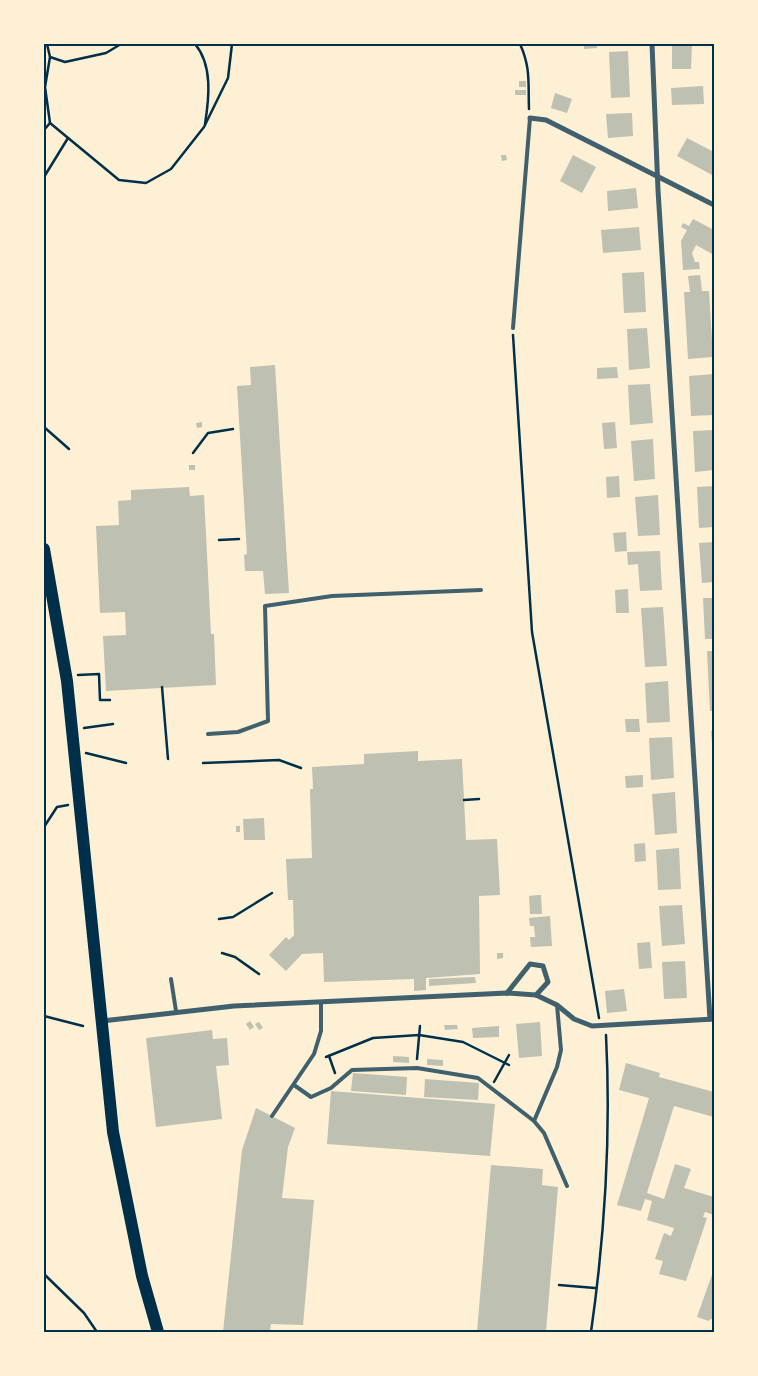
<svg xmlns="http://www.w3.org/2000/svg" width="758" height="1376" font-family="'Alegreya Sans',sans-serif">
<style>
.building{fill:#bec0b2}
.lines{fill:none;stroke-linecap:round;stroke-linejoin:round}
.path{stroke:#003049;stroke-width:2.5}
.service{stroke:#3f606c;stroke-width:4}
.minor{stroke:#3f606c;stroke-width:5}
.primary{stroke:#003049;stroke-width:12}
.neatline{fill:none;stroke:#003049;stroke-width:2}
</style>
<rect width="100%" height="100%" fill="#fdf0d5"/>
<g class="building">
<path d="M584,44h13v4l-13,1z"/>
<path d="M672,44h20l-1,25h-19z"/>
<path d="M628,51l2,46 -19,1 -2,-46z"/>
<rect x="519" y="81" width="7" height="6"/>
<path d="M703,86l1,18 -32,1 -1,-17z"/>
<rect x="515" y="90" width="11" height="5"/>
<path d="M555,93l17,6 -5,14 -16,-5z"/>
<path d="M632,113l1,23 -25,2 -2,-24z"/>
<path d="M687,138l27,14v24l-37,-20z"/>
<path d="M501,155h5l1,5 -5,1z"/>
<path d="M573,155l23,12 -14,26 -22,-12z"/>
<path d="M636,188l2,20 -30,3 -1,-20z"/>
<path d="M693,219l21,11v25l-18,-10 -4,8 3,9h4l1,7 -17,1 -2,-29 6,-11 -6,-3 2,-4 6,3z"/>
<path d="M639,227l2,23 -38,3 -2,-23z"/>
<path d="M644,272l2,40 -22,1 -2,-40z"/>
<path d="M700,275l2,16h7l4,66 -25,2 -4,-67h6l-2,-16z"/>
<path d="M647,328l3,40 -21,2 -2,-41z"/>
<path d="M275,365l14,228 -24,1 -2,-23h-18l-1,-16 3,-1 -10,-168 14,-1 -1,-18z"/>
<path d="M617,367l1,11 -21,1v-11z"/>
<path d="M714,374v41l-23,1 -2,-40z"/>
<path d="M650,384l3,39 -23,2 -2,-40z"/>
<path d="M202,422v5l-5,1 -1,-5z"/>
<path d="M615,422l2,26 -13,1 -2,-26z"/>
<path d="M714,430v40l-19,2 -2,-41z"/>
<path d="M653,439l2,40 -21,2 -3,-40z"/>
<rect x="189" y="465" width="6" height="5"/>
<path d="M619,476l1,21 -13,1 -1,-21z"/>
<path d="M714,486v41l-15,1 -2,-41z"/>
<path d="M189,487l1,9 14,-1 7,139h3l2,51 -110,6 -3,-55 23,-1 -1,-23 -25,1 -4,-87 23,-1 -1,-24 13,-1v-10z"/>
<path d="M658,495l2,40 -22,1 -3,-39z"/>
<path d="M626,532l1,19 -12,1 -2,-19z"/>
<path d="M714,542v40l-12,1 -3,-40z"/>
<path d="M660,551l2,39 -22,1 -2,-27 -10,1 -1,-13z"/>
<path d="M628,589l1,24h-13l-1,-23z"/>
<path d="M703,598h11v41h-9z"/>
<path d="M663,607l4,59 -22,1 -4,-59z"/>
<path d="M707,651h7v60h-4z"/>
<path d="M668,681l2,41 -23,1 -2,-40z"/>
<path d="M625,719h14l1,13h-14z"/>
<path d="M711,731h3v26h-1z"/>
<path d="M672,737l2,41 -23,2 -2,-42z"/>
<path d="M418,751v10l44,-2 4,81 31,-1 3,56 -21,1 1,78 -54,4v12l-12,1v-12l-90,3 -1,-29 -21,1 -16,17 -17,-16 17,-18 3,3 5,-5 -1,-35h-5l-2,-41 26,-1 -2,-69h3l-1,-22 52,-3v-10z"/>
<path d="M643,775v12l-17,1 -1,-12z"/>
<path d="M675,792l2,41 -22,2 -3,-41z"/>
<path d="M264,818l1,22h-21l-1,-21z"/>
<rect x="236" y="826" width="4" height="6"/>
<path d="M645,843l1,18 -11,1 -1,-18z"/>
<path d="M679,848l2,41 -23,1 -2,-40z"/>
<path d="M538,895h3l1,19h-12l-1,-18z"/>
<path d="M682,905l3,39 -23,2 -3,-40z"/>
<path d="M550,916l2,30 -21,1 -1,-10h5l-1,-11h-4l-1,-8z"/>
<path d="M650,942l2,26 -13,1 -2,-26z"/>
<path d="M497,953h6v5l-6,1z"/>
<path d="M685,961l2,37 -23,1 -2,-37z"/>
<path d="M475,977l1,6 -47,3v-7z"/>
<path d="M624,989l3,22 -20,2 -2,-22z"/>
<path d="M250,1021l4,6 -4,3 -4,-6z"/>
<path d="M259,1022l4,6 -4,2 -4,-6z"/>
<path d="M540,1022l2,34 -23,2 -3,-34z"/>
<path d="M444,1025h13l1,4 -13,1z"/>
<path d="M499,1026v11l-26,1 -1,-10z"/>
<path d="M212,1030l1,9 14,-1 2,27 -13,1 6,53 -66,8 -10,-89z"/>
<path d="M393,1056l16,1v6l-16,-1z"/>
<path d="M427,1059l16,1v6l-16,-1z"/>
<path d="M626,1063l34,10 -1,4 55,15v25l-40,-11 -27,87 17,6 11,-35 16,5 -7,19 30,9v18l-9,-3 -2,5 4,1 -21,63 -27,-7 4,-13 -8,-2 9,-26 7,3 3,-8 -27,-8 5,-19 -7,-2 -4,12 -24,-6 32,-107 -30,-8z"/>
<path d="M353,1073l54,4 -1,18 -55,-4z"/>
<path d="M425,1079l54,4 -1,17 -54,-3z"/>
<path d="M331,1091l164,13 -5,52 -163,-12z"/>
<path d="M256,1108l39,20 -7,19 -6,51 32,2 -11,125 -32,-1 -1,8h-47l19,-182z"/>
<path d="M491,1165l52,4 -1,16 16,2 -12,145h-69z"/>
<path d="M714,1269v51l-4,-1 -1,2 -12,-4z"/>
</g>
<g class="lines">
<g class="path">
<path d="M47,44l3,13 15,5 41,-9 15,-9"/>
<path d="M195,44c18,21 14,55 10,80"/>
<path d="M520,44c11,24 8,40 9,65"/>
<path d="M50,57l-5,30 5,36 69,57 27,3 25,-14 33,-42 24,-49 4,-34"/>
<path d="M44,130l6,-7"/>
<path d="M44,177l24,-39"/>
<path d="M513,335l19,297 67,386"/>
<path d="M44,427l25,22"/>
<path d="M193,453l15,-20 25,-4"/>
<path d="M219,540l20,-1"/>
<path d="M78,675l21,-1 1,26h10"/>
<path d="M162,687l6,72"/>
<path d="M84,728l29,-4"/>
<path d="M86,753l40,10"/>
<path d="M203,763l76,-3 22,8"/>
<path d="M464,800l15,-1"/>
<path d="M44,827l13,-20 11,-2"/>
<path d="M219,919l14,-2 39,-24"/>
<path d="M222,953l13,4 24,17"/>
<path d="M44,1016l39,10"/>
<path d="M329,1056l6,17"/>
<path d="M326,1057l47,-19 46,-3 44,7 46,23"/>
<path d="M417,1059l3,-33"/>
<path d="M494,1082l15,-27"/>
<path d="M44,1274l40,39 13,19"/>
<path d="M559,1285l36,3"/>
<path d="M591,1332c14,-98 20,-198 15,-297"/>
</g>
<g class="service">
<path d="M513,328l17,-210"/>
<path d="M208,734l30,-2 30,-11 -3,-115 67,-10 149,-6"/>
<path d="M171,979l5,32"/>
<path d="M294,1085l17,12 20,-9 21,-18 65,-2 61,10 56,43 10,12 23,53"/>
<path d="M272,1116l42,-62 7,-23v-29"/>
<path d="M534,1121l23,-54 4,-17 -4,-45"/>
</g>
<g class="minor">
<path d="M652,44l6,146 52,829"/>
<path d="M530,118l16,2 168,85"/>
<path d="M507,993l23,-29 13,2 5,16 -12,13"/>
<path d="M102,1021l132,-15 273,-13 29,2 21,10 17,14 18,7 122,-7"/>
</g>
<path class="primary" d="M44,549l23,132 46,451 29,144 16,56"/>
</g>
<rect width="758" height="1376" fill="none" stroke="#fdf0d5" stroke-width="90"/>
<rect x="45" y="45" width="668" height="1286" class="neatline"/>
</svg>
